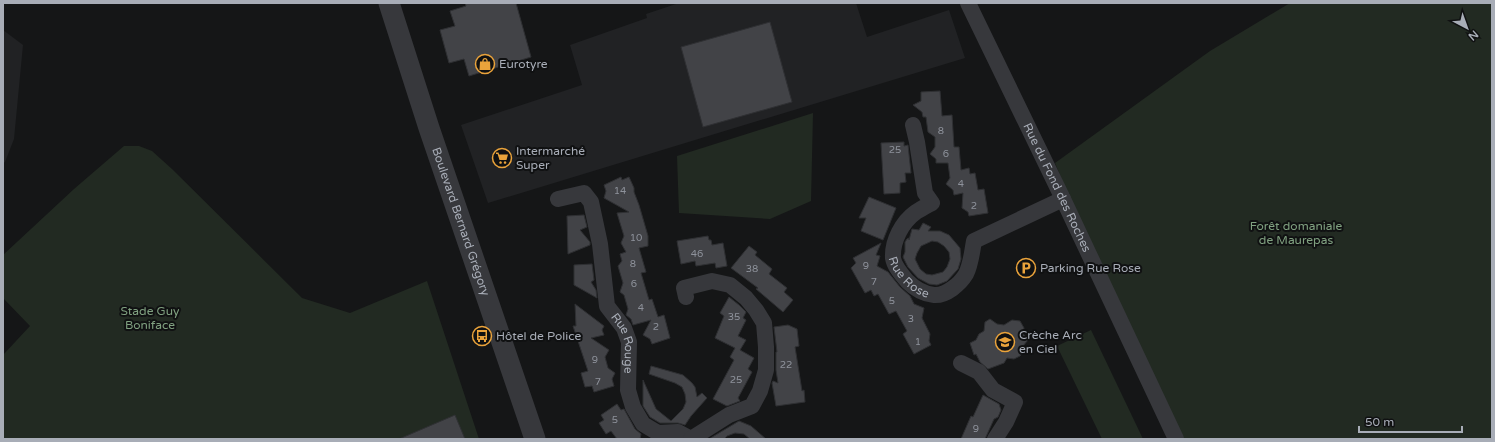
<svg xmlns="http://www.w3.org/2000/svg" width="1495" height="442" font-family="'Varela Round',sans-serif">
<style>
.built{fill:#212224}
.green{fill:#222a22}
.building{fill:#424347;stroke:#2f3033;fill-rule:evenodd}
.lines{fill:none;stroke-linecap:round;stroke-linejoin:round}
.minor{stroke:#37383c;stroke-width:16}
.tertiary{stroke:#37383c;stroke-width:21}
.labels{text-anchor:middle;stroke-width:4;stroke-linejoin:round;paint-order:stroke}
.number-label{font-size:10px;fill:#8e929b}
.poi-label{font-size:12px;fill:#a8adb7;stroke:#101112;text-anchor:start}
.street-label{font-size:12px;fill:#a8adb7;stroke:#101112}
.park-label{font-size:12px;fill:#80a180;stroke:#101112}
</style>
<rect width="100%" height="100%" fill="#151617"/>
<g class="built">
<path d="M679,3h177l11,34 82,-27 16,48 -477,145 -27,-78 121,-40 -12,-40 77,-27 -1,-4z"/>
<path d="M3,30l20,15 -9,94 -9,23 -2,1z"/>
</g>
<g class="green">
<path d="M1290,3h202v436h-324l-113,-276 155,-112z"/>
<path d="M813,113l-2,88 -41,18 -91,-6 -2,-57z"/>
<path d="M124,146h15l13,5 20,18 130,129 48,15 77,-32 52,158h-476v-84l27,-29 -27,-28v-43l71,-66z"/>
<path d="M1091,330l52,109h-41l-45,-93z"/>
</g>
<g class="building">
<path d="M465,3h51l15,54 -62,19 -5,-17 -15,4 -9,-33 15,-4 -5,-15 16,-5z"/>
<path d="M770,22l22,80 -89,25 -22,-80z"/>
<path d="M940,91l2,25 10,-1 2,32h5l2,23 8,-2 1,6 5,-1 3,17 6,-1 4,24 -19,3 -1,-4 -6,-4 1,-15 -9,2 -1,-5 -7,-6 4,-6 -2,-15h-12v-4l-6,-5 5,-7v-10l-7,-5 -2,-15h-3l-1,-5 -9,-7 8,-4v-9z"/>
<path d="M904,142v4l4,-1 3,28h-6l1,9 -6,1v10l-16,1 -3,-51z"/>
<path d="M621,177l1,3 7,-3 5,11v4l5,13 9,31v10l-9,2 7,24 -5,1 8,27 3,-1 6,18 6,-2 6,23 -18,6 -2,-5 -7,-4 8,-15 -18,5 -2,-6 -5,-4 2,-6 -4,-14 -4,-3 3,-9 -5,-17 4,-5 -2,-7 6,-2 -5,-9 3,-7 -7,-23 12,-1 -25,-14 2,-7 -2,-6z"/>
<path d="M869,197l27,11 -13,32 -22,-9 5,-13h-7z"/>
<path d="M584,215l3,12 -7,3 10,12v3l-22,9 -1,-38z"/>
<path d="M923,223l8,4 -3,4h12l9,4 11,13 1,11 -3,10 -11,12 -10,4 -8,-1 -11,-6 -10,-11 -5,-10 2,-5v-10l2,-3 2,-1v2l3,-11 7,1zM932,241l6,1 6,4 5,6 1,7 -3,8 -4,5 -11,3 -6,-1 -6,-5 -5,-10 2,-6 4,-7z"/>
<path d="M708,236l1,4h2l1,5 11,-2 4,23 -11,2 -1,-5 -19,3 -1,-5 -14,3 -4,-23z"/>
<path d="M881,243l-5,12 4,1 -3,10 11,6 12,15 10,9 4,8 10,4 -2,10 8,16 -1,7 2,4 -17,9 -11,-20 4,-3 -11,-20 -7,3 -11,-20 -4,2 -3,-6 -6,3 -14,-25 5,-5 -3,-5z"/>
<path d="M749,246l8,6 -2,3 17,14 -3,5 18,14 -3,4 9,8 -10,12 -27,-23 2,-1 -27,-20z"/>
<path d="M592,264l2,16 -3,2 5,8 1,8 -23,-13v-20z"/>
<path d="M729,297l10,8 7,7 -3,6 3,2 -8,16 8,4 -6,10 14,8 -6,11 4,3 -14,26 2,3 -13,5 -14,-7 21,-39 -4,-3 5,-9 -20,-10 9,-22 -4,-3z"/>
<path d="M575,304l29,22 -2,4 2,5 -13,3 18,12 -4,7 3,11 7,5 -3,6 2,7 -20,6 -2,-6 -7,1 -4,-14 7,-2 -15,-45h3z"/>
<path d="M990,319l7,5 7,1 8,-5 8,1 4,7 -1,6 5,6 -5,6v6l-3,4 -6,3 -7,-1 -3,5 -16,6 -8,-7 -4,-8 -2,1 -4,-12 6,-3 3,-6 5,-3 1,-9z"/>
<path d="M788,325l9,4 2,17 -4,1 7,44 2,-1 1,12 -29,4 -4,-23 1,-2 5,2 -2,-13v-18h1l-3,-25z"/>
<path d="M651,366l32,9 9,8 3,4 2,10 5,-4 5,5 -16,18 -6,9 -7,-2h-18l-10,-6 -7,-11v-26l13,29 15,12 12,-12 3,-7 -1,-8 -3,-7 -7,-4 -26,-9z"/>
<path d="M983,395l16,9 2,6 -3,7 -4,2 -9,20h-24l10,-23 2,1z"/>
<path d="M617,404l4,6 3,-1 11,20 6,5 -1,5h-23l-6,-8 -5,3 -7,-11 5,-3 -3,-5z"/>
<path d="M455,415l10,24h-66z"/>
<path d="M739,421l12,5 15,13h-16l-6,-5 -9,-1 -8,3 -3,3h-15z"/>
</g>
<g class="lines">
<g class="minor">
<path id="s1" d="M968,3l95,196 113,240"/>
<path id="s2" d="M913,125l4,17 8,51 7,10c-6,3 -11,6 -16,9 -14,10 -24,29 -23,46 1,8 9,17 14,23 7,7 16,13 27,14 12,1 26,-11 32,-21 5,-10 6,-22 8,-33l89,-42"/>
<path id="s3" d="M558,199l26,-6 7,9 9,42 7,62 17,22 5,14 -1,48 5,17 10,17 15,9 20,-1 13,7"/>
<path d="M686,297l-2,-9 28,-7 18,4 16,13 10,12 8,13 2,24v23l-6,21 -8,15 -23,9 -38,24"/>
<path d="M961,363l18,9 14,18 22,12 -9,20 -11,17"/>
</g>
<path class="tertiary" id="s4" d="M389,3l40,125 106,311"/>
</g>
<defs>
<g id="shop-ring" transform="scale(1)"><circle r="9.5" fill="#101112" stroke="#eaa33b" stroke-width="1.5"/><path d="M-5-2.5h2.3a2.7 3.5 0 0 1 5.4 0H5L5.5 6h-11ZM-1.5-2.5h3a1.5 2.3 0 0 0-3 0Z" fill="#eaa33b"/></g>
<g id="supermarket-ring" transform="scale(1)"><circle r="9.5" fill="#101112" stroke="#eaa33b" stroke-width="1.5"/><path d="M-6-5.5h2.5l.6 2H6L4.5 2H-2.5L-4.4-4H-6ZM-1.5 3.2a1.3 1.3 0 1 0 .1 0ZM3 3.2a1.3 1.3 0 1 0 .1 0Z" fill="#eaa33b"/></g>
<g id="parking-ring" transform="scale(1)"><circle r="9.5" fill="#101112" stroke="#eaa33b" stroke-width="1.5"/><path d="M-3.5-5.5H1a3.5 3.5 0 0 1 0 7H-1V5.5H-3.5ZM-1-3.4V-.6H.8a1.4 1.4 0 0 0 0-2.8Z" fill="#eaa33b"/></g>
<g id="bus-ring" transform="scale(1)"><circle r="9.5" fill="#101112" stroke="#eaa33b" stroke-width="1.5"/><path d="M-5-6H5V4H4V6H2V4H-2V6H-4V4H-5ZM-3.5-4V0h7V-4ZM-3.5 1.2v1.5H-2V1.2ZM2 1.2v1.5H3.5V1.2Z" fill="#eaa33b"/></g>
<g id="school-ring" transform="scale(1)"><circle r="9.5" fill="#101112" stroke="#eaa33b" stroke-width="1.5"/><path d="M0-5L7-2L0 1L-7-2ZM-4 1L0 2.5L4 1V4Q0 6-4 4Z" fill="#eaa33b"/></g>
</defs>
<g fill-rule="evenodd">
<use href="#shop-ring" x="485" y="64"/>
<use href="#supermarket-ring" x="502" y="158"/>
<use href="#parking-ring" x="1026" y="268"/>
<use href="#bus-ring" x="482" y="336"/>
<use href="#school-ring" x="1005" y="342"/>
</g>
<g class="labels">
<g class="number-label">
<text x="941" y="134">8</text>
<text x="895" y="153">25</text>
<text x="946" y="157">6</text>
<text x="961" y="187">4</text>
<text x="620" y="194">14</text>
<text x="974" y="209">2</text>
<text x="636" y="241">10</text>
<text x="697" y="257">46</text>
<text x="633" y="267">8</text>
<text x="866" y="269">9</text>
<text x="752" y="272">38</text>
<text x="874" y="285">7</text>
<text x="634" y="287">6</text>
<text x="892" y="304">5</text>
<text x="641" y="311">4</text>
<text x="734" y="320">35</text>
<text x="911" y="322">3</text>
<text x="656" y="330">2</text>
<text x="918" y="345">1</text>
<text x="595" y="363">9</text>
<text x="786" y="368">22</text>
<text x="736" y="383">25</text>
<text x="598" y="385">7</text>
<text x="615" y="423">5</text>
<text x="976" y="432">9</text>
</g>
<g class="poi-label">
<text x="499" y="68">Eurotyre</text>
<text x="516" y="155">Intermarché<tspan x="516" dy="14">Super</tspan></text>
<text x="1040" y="272">Parking Rue Rose</text>
<text x="1019" y="339">Crèche Arc<tspan x="1019" dy="14">en Ciel</tspan></text>
<text x="496" y="340">Hôtel de Police</text>
</g>
<g class="street-label">
<text dy="4" stroke="none"><textPath href="#s1" startOffset="205">Rue du Fond des Roches</textPath></text>
<text dy="4" stroke="none"><textPath href="#s4" startOffset="230">Boulevard Bernard Grégory</textPath></text>
<text dy="4" stroke="none"><textPath href="#s2" startOffset="179">Rue Rose</textPath></text>
<text dy="4" stroke="none"><textPath href="#s3" startOffset="186">Rue Rouge</textPath></text>
</g>
<g class="park-label">
<text x="1296" y="230">Forêt domaniale<tspan x="1296" dy="14">de Maurepas</tspan></text>
<text x="150" y="315">Stade Guy<tspan x="150" dy="14">Boniface</tspan></text>
</g>
</g>
<rect width="1495" height="442" fill="none" stroke="#a8adb7" stroke-width="8"/>
<g transform="translate(1467 28) rotate(139)" stroke="#101112" stroke-width="3" paint-order="stroke">
<path d="M0-3L7 15L0 10L-7 15Z" fill="#a8adb7"/>
<text y="-6" font-size="11" font-weight="bold" text-anchor="middle" fill="#a8adb7">N</text>
</g>
<path d="M1359 426v6h103v-6" fill="none" stroke="#a8adb7" stroke-width="2"/>
<text x="1365" y="426" font-size="12" fill="#a8adb7" stroke="#101112" stroke-width="3" paint-order="stroke">50 m</text>
</svg>
